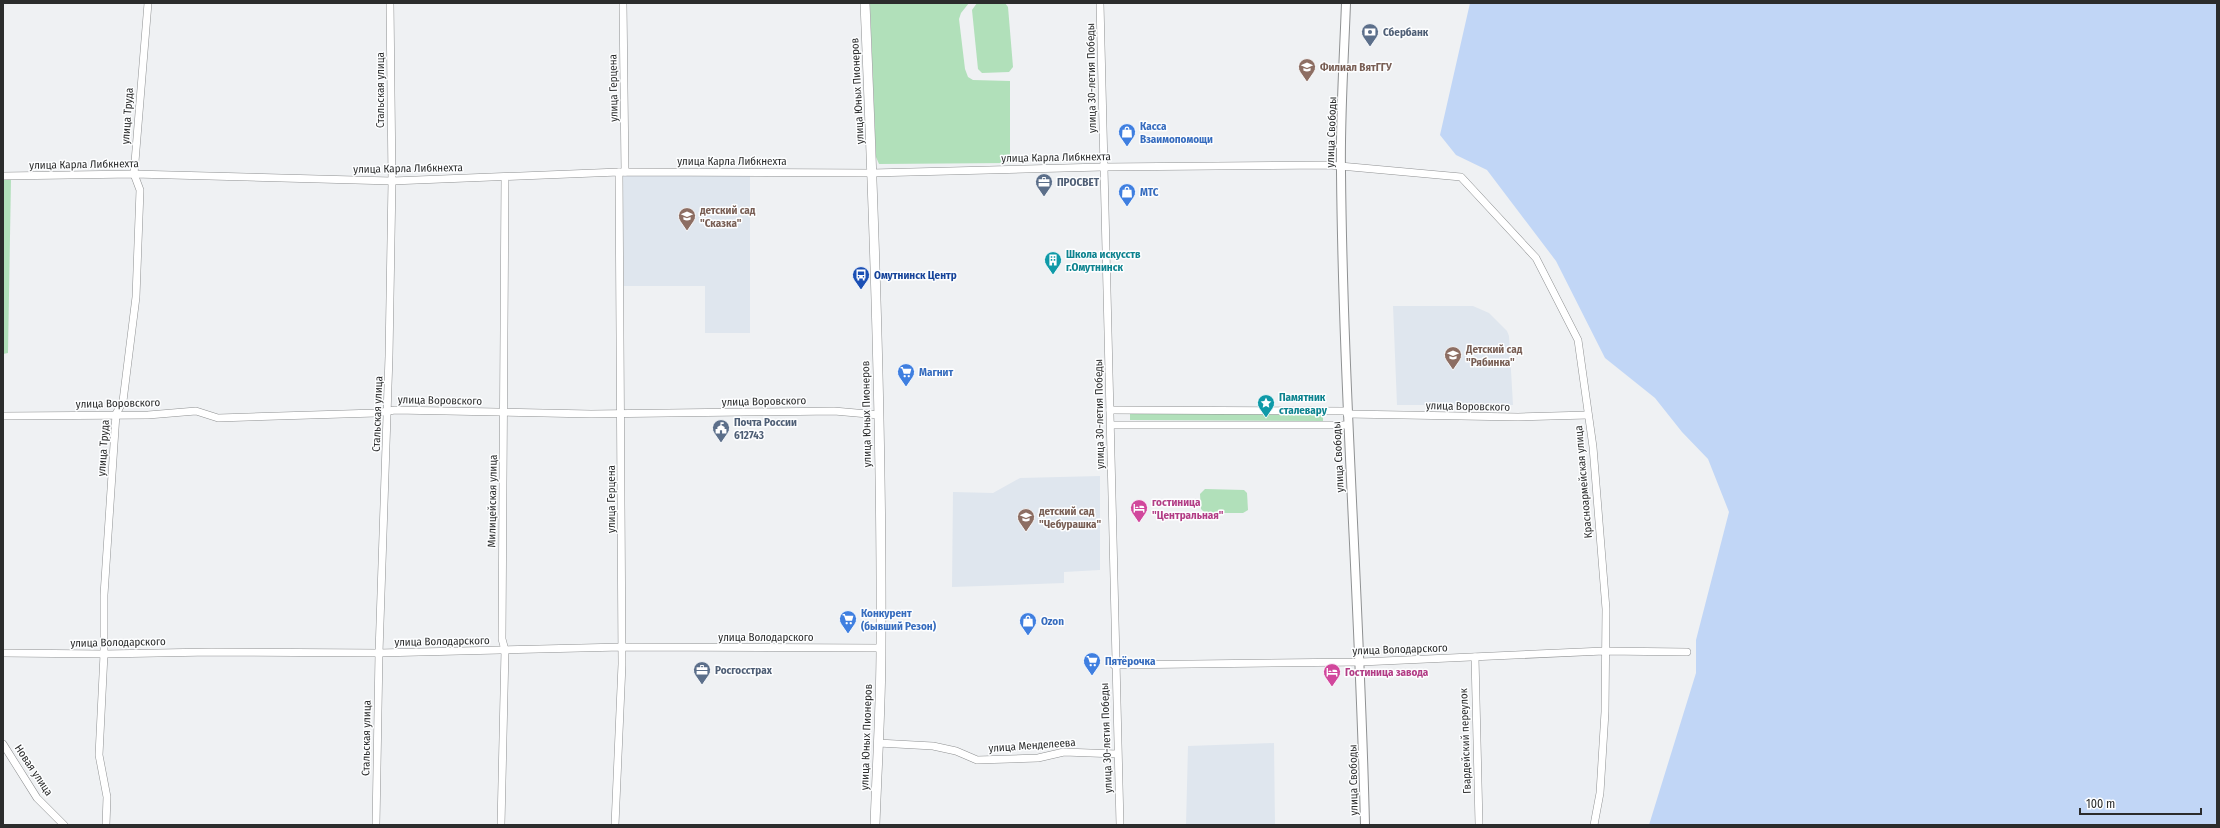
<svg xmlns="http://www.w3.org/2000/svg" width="2220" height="828" font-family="'Fira Sans Condensed',sans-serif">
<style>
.built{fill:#dfe6ee}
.green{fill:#b1e0ba}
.water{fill:#c1d6f6}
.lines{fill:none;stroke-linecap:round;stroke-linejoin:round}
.minor-casing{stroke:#8f9192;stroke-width:8}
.tertiary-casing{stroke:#8f9192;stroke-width:10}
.secondary-casing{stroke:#8f9192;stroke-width:10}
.minor{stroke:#fff;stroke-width:7}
.tertiary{stroke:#fff;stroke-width:8}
.secondary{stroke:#fff;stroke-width:9}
.labels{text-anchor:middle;stroke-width:3;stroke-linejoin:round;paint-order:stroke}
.service-label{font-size:11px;font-weight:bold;fill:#4e5e75;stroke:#fdfeff;text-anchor:start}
.education-label{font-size:11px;font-weight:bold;fill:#785e54;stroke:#fdfeff;text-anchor:start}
.street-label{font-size:11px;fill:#2b2c2c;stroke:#fdfeff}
.shop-label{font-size:11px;font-weight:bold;fill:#366cbe;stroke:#fdfeff;text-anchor:start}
.culture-label{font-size:11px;font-weight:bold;fill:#0d838f;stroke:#fdfeff;text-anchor:start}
.transit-label{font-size:11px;font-weight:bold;fill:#164399;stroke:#fdfeff;text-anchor:start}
.hotel-label{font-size:11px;font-weight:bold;fill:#b23c85;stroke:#fdfeff;text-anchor:start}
</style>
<rect width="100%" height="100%" fill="#eff1f3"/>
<g class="built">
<path d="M623,175h127v158h-45v-47h-81z"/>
<path d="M1393,306h80l16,7 18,18 2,5 4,69h-116z"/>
<path d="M1100,476v94l-36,2v11l-112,4 1,-95 40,1 27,-15z"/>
<path d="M1274,743l1,82h-89l2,-79z"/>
</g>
<g class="green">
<path d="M870,3h99l-8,10 -2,6 6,50 3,8 5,3 37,1v82l-131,1 -3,-7z"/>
<path d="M977,3h28l3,4 5,60 -4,5 -27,1 -4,-4 -6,-59z"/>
<path d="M3,178h8l-3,175 -5,1z"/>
<path d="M1130,413h193v8l-193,-1z"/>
<path d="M1205,489l39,1 3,3 1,17 -5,3h-38l-4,-4 -1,-15z"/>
</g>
<path class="water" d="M1470,3h747v822h-568l47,-152v-33l33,-128 -21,-53 -26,-27 -27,-34 -50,-40 -49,-97 -69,-91 -31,-15 -16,-20z"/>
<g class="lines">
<g class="minor-casing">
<g id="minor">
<path d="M623,3l2,169"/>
<path d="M1100,3l20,822"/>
<path d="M3,176l131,-2 258,7 227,-9 253,1 231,-6 226,-2 132,12 75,81 42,82 15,107 13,162 -1,103 -5,81 -6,32"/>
<path d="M1110,410l237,1"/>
<path d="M1347,414l171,3 70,-2"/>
<path d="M3,416l145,-1 48,-4 22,7 158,-5 19,-3 196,4 243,-3 45,4"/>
<path d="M1111,425h236"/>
<path d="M3,653l101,1 107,-2 168,1 243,-6 259,1"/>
<path d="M1475,657l4,167"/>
<path d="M1114,665l247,-3 243,-11 83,1"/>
<path d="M878,743l55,3 23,5 21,9 61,-2 26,-6 53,2"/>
<path d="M3,744l34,54 27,27"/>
<path d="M106,825l1,-28 -8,-42 5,-101v-59l12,-181 7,-13 13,-104 4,-107 -6,-16 14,-171"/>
<path d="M376,825l3,-172 10,-297 3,-175 -2,-178"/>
<path d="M501,825l4,-175 -3,-11 3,-462"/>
<path d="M615,825l7,-161 -3,-492"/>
</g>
</g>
<g class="tertiary-casing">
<path id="tertiary" d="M1346,3c-2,56 -6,113 -5,169 2,218 19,435 24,653"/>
</g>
<g class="secondary-casing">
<path id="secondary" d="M865,3c9,215 17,430 16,644 0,60 -4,119 -6,178"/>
</g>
<use href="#minor" class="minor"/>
<use href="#tertiary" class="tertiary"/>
<use href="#secondary" class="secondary"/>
</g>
<defs>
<g id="bank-pin" transform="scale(0.9)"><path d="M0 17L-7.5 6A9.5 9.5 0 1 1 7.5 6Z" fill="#5c6f8a" stroke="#fdfeff"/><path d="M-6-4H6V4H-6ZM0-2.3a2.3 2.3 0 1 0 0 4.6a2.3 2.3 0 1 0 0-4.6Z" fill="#fff"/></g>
<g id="university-pin" transform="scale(0.9)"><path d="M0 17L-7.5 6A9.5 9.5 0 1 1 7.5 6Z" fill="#8d6e63" stroke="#fdfeff"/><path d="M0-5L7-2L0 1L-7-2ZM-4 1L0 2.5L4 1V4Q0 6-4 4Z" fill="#fff"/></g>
<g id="shop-pin" transform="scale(0.9)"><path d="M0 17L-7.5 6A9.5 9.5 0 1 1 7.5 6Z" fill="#3f7fe0" stroke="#fdfeff"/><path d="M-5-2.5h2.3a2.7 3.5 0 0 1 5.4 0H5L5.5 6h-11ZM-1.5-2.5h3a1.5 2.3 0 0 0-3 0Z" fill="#fff"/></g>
<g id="office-pin" transform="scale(0.9)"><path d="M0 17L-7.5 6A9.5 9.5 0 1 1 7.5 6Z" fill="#5c6f8a" stroke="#fdfeff"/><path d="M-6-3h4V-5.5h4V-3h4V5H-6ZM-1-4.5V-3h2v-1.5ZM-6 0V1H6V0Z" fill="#fff"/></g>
<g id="school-pin" transform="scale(0.9)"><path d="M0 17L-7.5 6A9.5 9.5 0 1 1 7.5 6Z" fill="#8d6e63" stroke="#fdfeff"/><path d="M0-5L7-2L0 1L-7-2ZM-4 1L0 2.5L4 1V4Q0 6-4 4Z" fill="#fff"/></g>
<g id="building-pin" transform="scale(0.9)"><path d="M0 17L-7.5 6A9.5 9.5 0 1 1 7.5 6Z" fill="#0f9aa8" stroke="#fdfeff"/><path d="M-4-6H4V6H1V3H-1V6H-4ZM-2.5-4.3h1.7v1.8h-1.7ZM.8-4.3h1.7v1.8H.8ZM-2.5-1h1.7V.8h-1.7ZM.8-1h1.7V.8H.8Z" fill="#fff"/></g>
<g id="bus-pin" transform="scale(0.9)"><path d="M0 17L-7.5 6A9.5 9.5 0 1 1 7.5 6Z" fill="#1a4fb4" stroke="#fdfeff"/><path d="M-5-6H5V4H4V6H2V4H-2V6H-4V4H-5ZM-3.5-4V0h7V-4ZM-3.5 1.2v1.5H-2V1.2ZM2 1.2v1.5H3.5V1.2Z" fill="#fff"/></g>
<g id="supermarket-pin" transform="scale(0.9)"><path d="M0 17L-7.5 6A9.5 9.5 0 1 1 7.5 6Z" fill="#3f7fe0" stroke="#fdfeff"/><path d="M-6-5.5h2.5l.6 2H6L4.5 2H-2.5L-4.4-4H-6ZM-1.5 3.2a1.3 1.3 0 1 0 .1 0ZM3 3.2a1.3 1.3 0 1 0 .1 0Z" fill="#fff"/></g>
<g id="sight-pin" transform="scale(0.9)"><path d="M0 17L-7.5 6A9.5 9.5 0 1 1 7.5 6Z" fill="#0f9aa8" stroke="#fdfeff"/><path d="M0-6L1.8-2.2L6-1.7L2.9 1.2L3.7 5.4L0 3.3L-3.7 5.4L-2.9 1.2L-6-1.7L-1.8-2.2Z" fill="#fff"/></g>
<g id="civic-pin" transform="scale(0.9)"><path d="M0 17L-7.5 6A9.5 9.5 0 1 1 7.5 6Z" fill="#5c6f8a" stroke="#fdfeff"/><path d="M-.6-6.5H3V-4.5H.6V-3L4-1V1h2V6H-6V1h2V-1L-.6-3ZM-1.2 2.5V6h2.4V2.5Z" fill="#fff"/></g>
<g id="hotel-pin" transform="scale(0.9)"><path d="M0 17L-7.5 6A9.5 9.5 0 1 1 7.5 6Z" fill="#d1479c" stroke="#fdfeff"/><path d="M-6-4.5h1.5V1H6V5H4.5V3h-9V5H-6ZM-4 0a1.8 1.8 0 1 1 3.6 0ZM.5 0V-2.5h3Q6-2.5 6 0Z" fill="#fff"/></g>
</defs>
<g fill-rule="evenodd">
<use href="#bank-pin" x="1370" y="32"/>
<use href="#university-pin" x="1307" y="67"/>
<use href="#shop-pin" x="1127" y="132"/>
<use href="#office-pin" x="1044" y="182"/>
<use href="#shop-pin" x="1127" y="192"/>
<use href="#school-pin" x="687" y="216"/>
<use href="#building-pin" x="1053" y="260"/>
<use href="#bus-pin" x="861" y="275"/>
<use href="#school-pin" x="1453" y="355"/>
<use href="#supermarket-pin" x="906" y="372"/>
<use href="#sight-pin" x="1266" y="403"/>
<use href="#civic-pin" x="721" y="428"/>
<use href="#hotel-pin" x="1139" y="508"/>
<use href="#school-pin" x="1026" y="517"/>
<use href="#supermarket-pin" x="848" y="619"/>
<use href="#shop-pin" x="1028" y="621"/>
<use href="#supermarket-pin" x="1092" y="661"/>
<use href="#office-pin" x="702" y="670"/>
<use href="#hotel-pin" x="1332" y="672"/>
</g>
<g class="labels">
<g class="service-label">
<text x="1383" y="36">Сбербанк</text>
<text x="1057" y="186">ПРОСВЕТ</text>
<text x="734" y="426">Почта России<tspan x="734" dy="13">612743</tspan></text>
<text x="715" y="674">Росгосстрах</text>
</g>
<g class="education-label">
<text x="1320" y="71">Филиал ВятГГУ</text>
<text x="700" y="214">детский сад<tspan x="700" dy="13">"Сказка"</tspan></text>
<text x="1466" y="353">Детский сад<tspan x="1466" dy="13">"Рябинка"</tspan></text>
<text x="1039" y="515">детский сад<tspan x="1039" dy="13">"Чебурашка"</tspan></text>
</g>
<g class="street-label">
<text transform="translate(1091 78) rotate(-91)" y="4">улица 30-летия Победы</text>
<text transform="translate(613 88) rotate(-91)" y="4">улица Герцена</text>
<text transform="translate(380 90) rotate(-90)" y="4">Стальская улица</text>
<text transform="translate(857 91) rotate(-93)" y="4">улица Юных Пионеров</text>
<text transform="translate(127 116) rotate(-86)" y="4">улица Труда</text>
<text transform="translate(1331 132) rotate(-88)" y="4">улица Свободы</text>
<text transform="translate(1056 157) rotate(-1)" y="4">улица Карла Либкнехта</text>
<text x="732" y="165">улица Карла Либкнехта</text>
<text transform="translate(84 164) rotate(-1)" y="4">улица Карла Либкнехта</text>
<text transform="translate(408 168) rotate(-1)" y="4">улица Карла Либкнехта</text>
<text transform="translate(440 400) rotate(1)" y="4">улица Воровского</text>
<text transform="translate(764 401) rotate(-1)" y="4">улица Воровского</text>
<text transform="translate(118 403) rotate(-1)" y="4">улица Воровского</text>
<text transform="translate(1468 406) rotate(1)" y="4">улица Воровского</text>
<text transform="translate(377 414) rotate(-88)" y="4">Стальская улица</text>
<text transform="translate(866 414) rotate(-91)" y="4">улица Юных Пионеров</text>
<text transform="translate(1099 414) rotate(-91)" y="4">улица 30-летия Победы</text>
<text transform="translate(103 448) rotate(-86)" y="4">улица Труда</text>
<text transform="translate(1338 457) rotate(-93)" y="4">улица Свободы</text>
<text transform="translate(1583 482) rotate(-95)" y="4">Красноармейская улица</text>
<text transform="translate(611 499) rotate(-90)" y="4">улица Герцена</text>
<text transform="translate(492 501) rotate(-89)" y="4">Милицейская улица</text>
<text x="766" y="641">улица Володарского</text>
<text transform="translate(442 641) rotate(-1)" y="4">улица Володарского</text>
<text transform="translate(118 642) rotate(-1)" y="4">улица Володарского</text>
<text transform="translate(1400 649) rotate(-2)" y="4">улица Володарского</text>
<text transform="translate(866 737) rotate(-88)" y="4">улица Юных Пионеров</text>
<text transform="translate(366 738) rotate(-89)" y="4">Стальская улица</text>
<text transform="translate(1106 738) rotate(-92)" y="4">улица 30-летия Победы</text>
<text transform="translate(1465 741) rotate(-92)" y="4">Гвардейский переулок</text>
<text transform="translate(1032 745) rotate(-4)" y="4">улица Менделеева</text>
<text transform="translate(34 770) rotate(56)" y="4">Новая улица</text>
<text transform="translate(1353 780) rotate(-91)" y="4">улица Свободы</text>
</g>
<g class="shop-label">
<text x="1140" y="130">Касса<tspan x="1140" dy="13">Взаимопомощи</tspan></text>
<text x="1140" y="196">МТС</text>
<text x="919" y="376">Магнит</text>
<text x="861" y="617">Конкурент<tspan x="861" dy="13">(бывший Резон)</tspan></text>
<text x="1041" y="625">Ozon</text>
<text x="1105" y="665">Пятёрочка</text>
</g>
<g class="culture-label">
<text x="1066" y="258">Школа искусств<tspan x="1066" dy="13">г.Омутнинск</tspan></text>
<text x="1279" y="401">Памятник<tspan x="1279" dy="13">сталевару</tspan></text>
</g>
<g class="transit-label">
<text x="874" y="279">Омутнинск Центр</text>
</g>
<g class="hotel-label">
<text x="1152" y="506">гостиница<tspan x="1152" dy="13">"Центральная"</tspan></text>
<text x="1345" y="676">Гостиница завода</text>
</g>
</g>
<rect width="2220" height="828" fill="none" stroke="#2b2c2c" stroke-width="8"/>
<path d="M2080 808v6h121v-6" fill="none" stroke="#2b2c2c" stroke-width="2"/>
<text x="2086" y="808" font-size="12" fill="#2b2c2c" stroke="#fdfeff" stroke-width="3" paint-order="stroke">100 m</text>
</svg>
